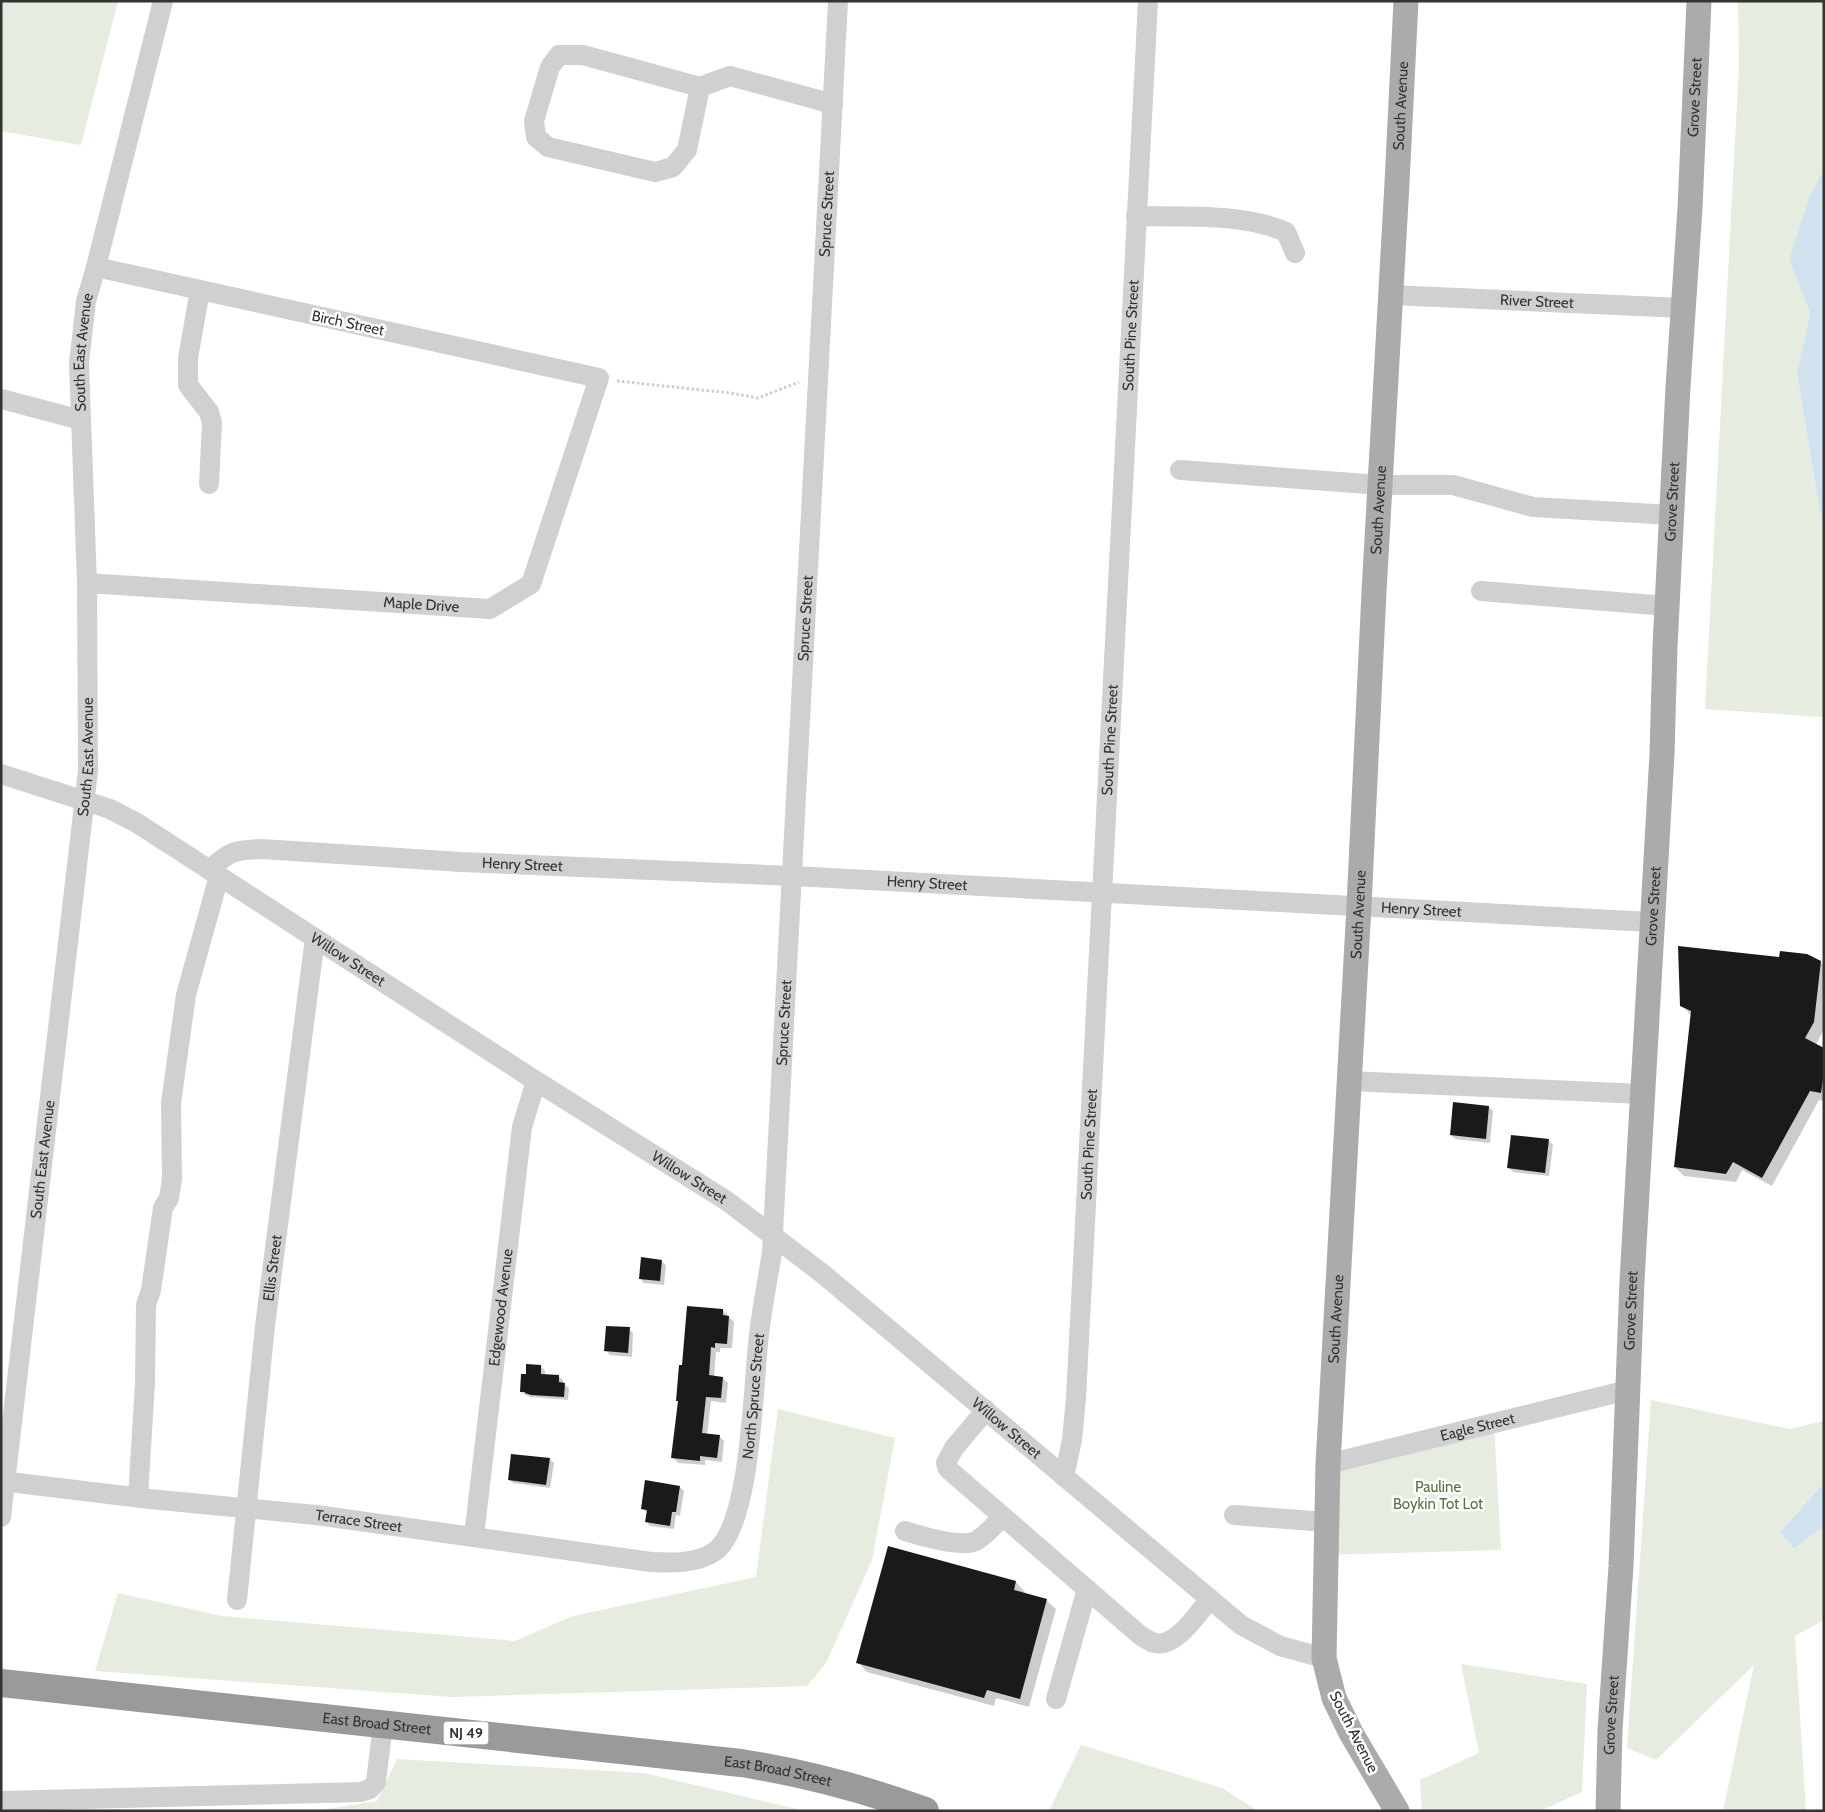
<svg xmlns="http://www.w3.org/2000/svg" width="1825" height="1812" font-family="Cabin,sans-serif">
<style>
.green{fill:#e6ecdf}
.water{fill:#cfe2ee}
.shadow{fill:#0003}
.building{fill:#1a1a1a}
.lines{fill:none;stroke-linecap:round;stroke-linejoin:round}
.path{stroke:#cdcdcd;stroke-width:3;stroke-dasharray:2.5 2.5;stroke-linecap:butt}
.minor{stroke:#d0d0d0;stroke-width:20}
.major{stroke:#ababab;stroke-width:25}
.highway{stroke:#9a9a9a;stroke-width:28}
.labels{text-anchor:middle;stroke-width:5;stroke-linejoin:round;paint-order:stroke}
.shield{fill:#fff;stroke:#707070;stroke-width:1}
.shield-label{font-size:14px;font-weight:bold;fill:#333}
.street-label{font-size:15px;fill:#333;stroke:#fff}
.park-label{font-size:15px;fill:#56703f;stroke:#fff}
</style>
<rect width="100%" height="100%" fill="#fff"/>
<g class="green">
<path d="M1,1h117l-37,144 -80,-14z"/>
<path d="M1738,1h86v168l-14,26 -21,64 21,54 -13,60 24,145 3,4v195l-119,-8 34,-645z"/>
<path d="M1651,1400l139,29 34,-8v62l-44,49 14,17 30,-23v94l-29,16 11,175h-83l31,-146 -98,95 -29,-12z"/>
<path d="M778,1409l117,29 -23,122 -46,103 -19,23 -354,11 -358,-26 23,-78 104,23 293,25 58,-25 183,-39z"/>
<path d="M1494,1423l7,127 -176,5 3,-91z"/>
<path d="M1461,1664l126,20 -5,108 -42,19h-118l-2,-31 59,-27z"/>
<path d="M1081,1745l141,43 36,23h-209z"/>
<path d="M397,1759l247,14 161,38h-491l63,-10z"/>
</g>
<g class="water">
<path d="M1824,169v353l-3,-4 -24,-145 13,-60 -21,-54 21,-64z"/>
<path d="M1824,1483v43l-30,23 -14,-17z"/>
</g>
<g class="shadow">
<path d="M1820,962l4,4v57l-1,8 -7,14 8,4v52l-5,-1 -47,86 -30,-16 -6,12 -52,-6 -9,-9 16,-152 -10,-10z"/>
<path d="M1489,1107l4,4 -3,32 -35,-4 -4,-4z"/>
<path d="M1548,1140l5,5 -4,31 -36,-4 -4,-4z"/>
<path d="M661,1261l5,4 -2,20 -20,-2 -4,-5z"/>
<path d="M723,1310l11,12 -2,26h-12v4h-4l-2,25 9,1 5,5 -2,20 -15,-2 -4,34 12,1 5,5 -2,21 -17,-2v5l-27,-2 -5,-6 6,-55 -1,-1 5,-34z"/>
<path d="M629,1329l4,4 -1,24 -22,-2 -5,-5z"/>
<path d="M541,1366l4,5v4l13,1 5,4v4l6,4 -1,12 -37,-3 -6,-2 -4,-4 6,-16z"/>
<path d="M549,1459l5,4 -4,25 -37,-5 -4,-4z"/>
<path d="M680,1487l4,4 -4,25 -4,-1 -2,14 -24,-3 -4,-5 2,-8 -6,-4z"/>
<path d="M1016,1582l9,10 -1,2 22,6 10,9 -27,98 -33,-9 -2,8 -127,-34 -9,-10z"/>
</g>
<g class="building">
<path d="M1678,946l101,11 1,-6 27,3 14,7 -7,61 -9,16 19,10v25l-3,20 -11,-2 -48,87 -29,-16 -7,12 -52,-7 17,-156 -11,-5z"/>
<path d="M1453,1102l36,4 -3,33 -36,-4z"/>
<path d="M1511,1135l38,4 -4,34 -38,-5z"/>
<path d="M641,1257l21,3 -2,21 -21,-2z"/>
<path d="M687,1306l36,3v6l6,1 -2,28 -12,-1v5l-4,-1 -2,28 14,2 -2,21 -15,-1 -4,36 18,2 -3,23 -17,-2v5l-29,-3 7,-57h-2l3,-36h3z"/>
<path d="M606,1326l24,1 -2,26 -24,-2z"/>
<path d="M526,1364l15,1v9l18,1v7l6,1 -1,14 -33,-2 -6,-2v-1h-5l1,-18h5z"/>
<path d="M511,1454l39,4 -4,27 -38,-5z"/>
<path d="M645,1480l35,6 -4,26h-4l-2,14 -25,-4 2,-12 -6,-1z"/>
<path d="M888,1546l128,35 -2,9 33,9 -27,100 -33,-9 -3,8 -128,-35z"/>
</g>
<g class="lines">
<path class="path" d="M617,381l113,12 28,5 41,-16"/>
<g class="minor">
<path d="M700,87l-117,-32h-24l-9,12 -16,54 2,16 12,10 107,25 18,-5 14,-17 13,-63 30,-11 103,28"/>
<path d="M1136,216c47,1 107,-3 150,16l9,21"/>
<path d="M200,290l-12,68v27l21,27 3,11 -3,61"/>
<path id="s1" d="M1391,295l293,13"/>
<path d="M1,399l80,21"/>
<path d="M1180,470l200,15h73l80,22 139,8"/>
<path id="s2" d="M87,583l403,26 41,-25 68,-206 -503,-111"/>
<path d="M1481,591l186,15"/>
<path id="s3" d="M1,774l109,35 27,14 399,258 191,120 96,73 418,351 39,21 44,12"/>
<path id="s4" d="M209,870c21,-19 25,-20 53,-21l199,13 332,14 858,46"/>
<path d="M1349,1081l293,13"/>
<path d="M986,1410l-32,38 -8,15 2,6 193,167c4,2 9,6 14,7 21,5 43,-30 55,-44"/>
<path id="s5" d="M1328,1464l300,-74"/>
<path id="s6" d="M1064,1477l8,-37 4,-42 72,-1397"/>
<path id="s7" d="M1,1481l149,18 166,16 335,47c20,1 45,2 63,-10 38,-25 39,-172 45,-217 3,-28 9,-56 13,-83l66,-1251"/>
<path d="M138,1497l7,-114 1,-78 5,-15 12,-82 6,-10 3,-19 -1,-76 15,-108 33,-119"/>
<path d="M1234,1515l92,7"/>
<path id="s8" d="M1,1517l87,-746 -1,-188 -8,-220 7,-62 10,-34 67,-266"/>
<path d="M905,1531c15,5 57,17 71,10 8,-4 20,-18 27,-24"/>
<path id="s9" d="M474,1536l48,-409 14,-46"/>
<path id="s10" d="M237,1600l28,-274 50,-388"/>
<path d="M1056,1699l31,-110"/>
<path d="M1,1801l360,-9 9,-3 6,-7 7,-58"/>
</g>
<g class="major">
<path id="s11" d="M1397,1811l-46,-78 -17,-35 -10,-40 4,-194 31,-558 15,-314 23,-409 9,-182"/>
<path id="s12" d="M1608,1811l2,-81 11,-164 11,-285 30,-527 3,-107 13,-260 12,-179 9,-207"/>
</g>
<path class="highway" id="s13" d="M1,1683l740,80c63,10 124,26 184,48"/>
</g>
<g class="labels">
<rect class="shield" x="443.5" y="1721.5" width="45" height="23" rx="4"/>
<g class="shield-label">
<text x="466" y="1738">NJ 49</text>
</g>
<g class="street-label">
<text dy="5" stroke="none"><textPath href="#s12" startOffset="1716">Grove Street</textPath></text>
<text dy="5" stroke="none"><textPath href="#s11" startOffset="1725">South Avenue</textPath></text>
<text dy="5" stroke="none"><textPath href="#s7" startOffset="2069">Spruce Street</textPath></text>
<text dy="5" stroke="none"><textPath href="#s1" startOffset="146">River Street</textPath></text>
<text transform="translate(348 323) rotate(12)" y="5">Birch Street</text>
<text dy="5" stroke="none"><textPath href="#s6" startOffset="1144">South Pine Street</textPath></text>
<text dy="5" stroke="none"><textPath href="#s8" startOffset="1170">South East Avenue</textPath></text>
<text dy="5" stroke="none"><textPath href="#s12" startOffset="1311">Grove Street</textPath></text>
<text dy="5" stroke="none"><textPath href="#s11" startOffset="1320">South Avenue</textPath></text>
<text dy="5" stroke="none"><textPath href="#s2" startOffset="335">Maple Drive</textPath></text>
<text dy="5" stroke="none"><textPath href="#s7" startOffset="1664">Spruce Street</textPath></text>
<text dy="5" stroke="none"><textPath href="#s6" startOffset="739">South Pine Street</textPath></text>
<text dy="5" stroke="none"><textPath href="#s8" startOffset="765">South East Avenue</textPath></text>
<text dy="5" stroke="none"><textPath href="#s4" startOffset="320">Henry Street</textPath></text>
<text dy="5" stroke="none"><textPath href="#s4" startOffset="725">Henry Street</textPath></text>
<text dy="5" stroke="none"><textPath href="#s12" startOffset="906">Grove Street</textPath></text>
<text dy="5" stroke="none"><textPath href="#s4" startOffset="1220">Henry Street</textPath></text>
<text dy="5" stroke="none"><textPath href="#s11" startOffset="915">South Avenue</textPath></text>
<text dy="5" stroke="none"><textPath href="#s3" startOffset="396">Willow Street</textPath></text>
<text dy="5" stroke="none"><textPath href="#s7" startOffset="1259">Spruce Street</textPath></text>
<text dy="5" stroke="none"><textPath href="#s6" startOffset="334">South Pine Street</textPath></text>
<text dy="5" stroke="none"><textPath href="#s8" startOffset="360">South East Avenue</textPath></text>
<text dy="5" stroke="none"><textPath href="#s3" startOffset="801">Willow Street</textPath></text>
<text dy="5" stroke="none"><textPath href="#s10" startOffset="334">Ellis Street</textPath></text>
<text dy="5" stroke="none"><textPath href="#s9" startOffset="230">Edgewood Avenue</textPath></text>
<text dy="5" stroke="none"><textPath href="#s12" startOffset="501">Grove Street</textPath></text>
<text dy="5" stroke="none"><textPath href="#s11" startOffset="510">South Avenue</textPath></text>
<text dy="5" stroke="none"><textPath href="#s7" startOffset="884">North Spruce Street</textPath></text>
<text dy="5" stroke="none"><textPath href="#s5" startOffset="154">Eagle Street</textPath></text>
<text dy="5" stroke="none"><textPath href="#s3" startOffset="1206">Willow Street</textPath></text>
<text dy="5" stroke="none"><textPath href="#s7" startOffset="360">Terrace Street</textPath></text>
<text dy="5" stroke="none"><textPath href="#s12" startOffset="96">Grove Street</textPath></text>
<text dy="5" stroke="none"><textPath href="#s13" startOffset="378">East Broad Street</textPath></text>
<text transform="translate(1354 1732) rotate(63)" y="5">South Avenue</text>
<text dy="5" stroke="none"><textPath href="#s13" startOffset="782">East Broad Street</textPath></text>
</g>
<g class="park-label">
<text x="1438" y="1492">Pauline<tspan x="1438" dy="17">Boykin Tot Lot</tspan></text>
</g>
</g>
<rect width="1825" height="1812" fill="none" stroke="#333333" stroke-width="5"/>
</svg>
